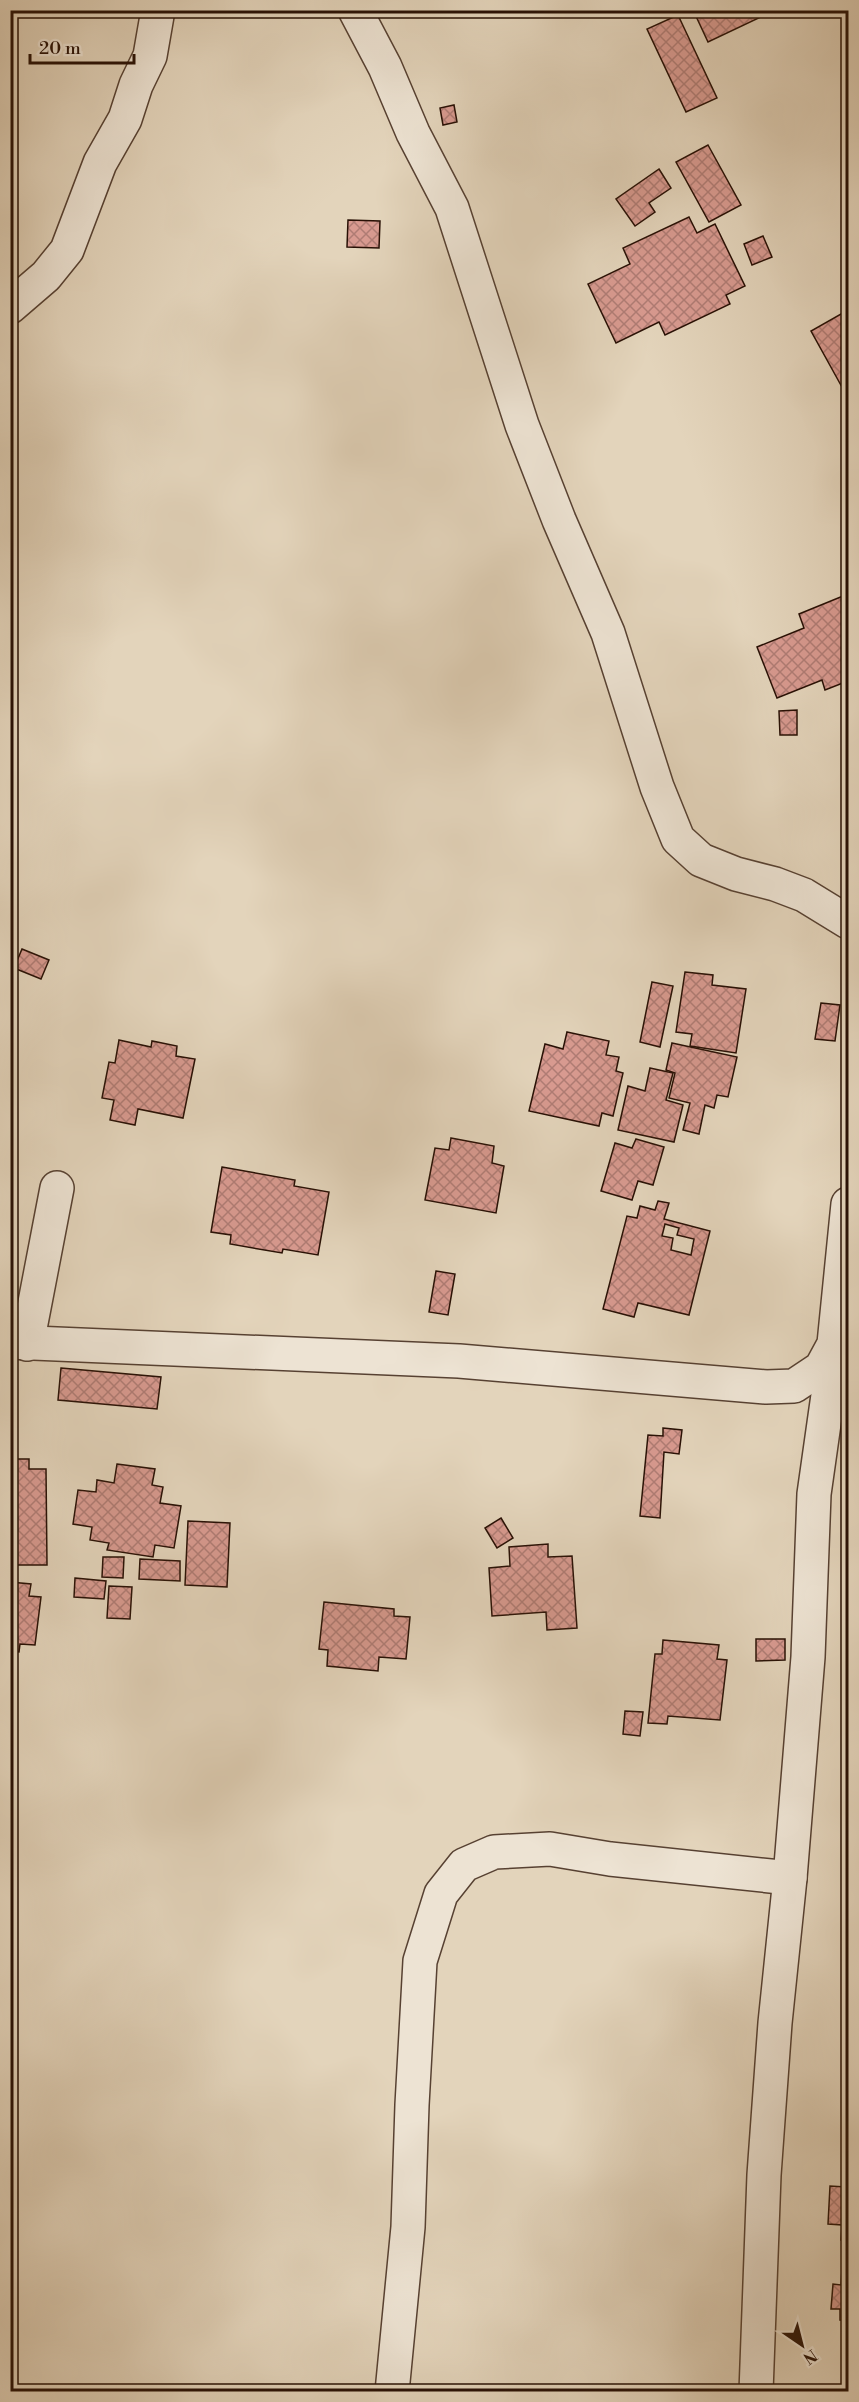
<svg xmlns="http://www.w3.org/2000/svg" width="859" height="2402" font-family="'Libre Bodoni',serif">
<style>
.building{fill:url(#building-cross-hatch);stroke:#281005;stroke-width:1.5;fill-rule:evenodd}
.lines{fill:none;stroke-linecap:round;stroke-linejoin:round}
.minor-casing{stroke:#574132;stroke-width:36}
.minor{stroke:#ede3d3;stroke-width:33}
</style>
<defs>
<pattern id="building-cross-hatch" width="8" height="8" patternUnits="userSpaceOnUse" patternTransform="scale(1.5)"><rect width="8" height="8" fill="#d89a90"/><path d="M0 0l8 8M0 8l8-8" fill="none" stroke="#af7c74"/></pattern>
</defs>
<rect width="100%" height="100%" fill="#e3d4bb"/>
<filter id="stains"><feTurbulence type="fractalNoise" baseFrequency=".00333" numOctaves="4"/><feColorMatrix values="0 0 0 0 .2 0 0 0 0 .09 0 0 0 0 .02 0 0 0 .5 -.17"/></filter>
<radialGradient id="worn" r=".72"><stop offset=".6" stop-color="#630" stop-opacity="0"/><stop offset="1" stop-color="#630" stop-opacity=".3"/></radialGradient>
<g class="building">
<path d="M703,10h57l3,6 -55,26 -13,-28z"/>
<path d="M678,15l39,83 -31,14 -39,-83z"/>
<path d="M454,105l3,17 -14,3 -3,-17z"/>
<path d="M708,145l33,60 -32,17 -33,-60z"/>
<path d="M659,169l12,19 -22,15 6,9 -20,14 -19,-27z"/>
<path d="M689,217l8,16 18,-9 30,62 -19,9 4,9 -65,31 -6,-13 -43,21 -28,-59 42,-20 -7,-16z"/>
<path d="M348,220l32,1 -1,27 -32,-1z"/>
<path d="M763,236l9,21 -20,8 -8,-21z"/>
<path d="M848,310v88l-37,-67z"/>
<path d="M843,596l5,14v71l-23,9 -3,-10 -45,18 -20,-51 47,-19 -5,-14z"/>
<path d="M797,710v25h-17l-1,-24z"/>
<path d="M22,949l27,11 -8,19 -27,-11z"/>
<path d="M685,972l28,3 -1,10 34,4 -10,64 -46,-7 2,-12 -16,-2z"/>
<path d="M652,982l21,4 -13,61 -20,-5z"/>
<path d="M821,1003l19,2 -5,36 -20,-2z"/>
<path d="M567,1032l42,9 -3,14 13,2 -3,14 7,2 -10,43 -11,-3 -3,13 -70,-15 16,-67 18,5z"/>
<path d="M119,1040l32,7 1,-6 25,5 -1,10 19,3 -12,59 -45,-9 -3,16 -25,-5 4,-20 -12,-2 7,-36 6,1z"/>
<path d="M672,1043l65,14 -9,40 -11,-2 -3,13 -9,-3 -6,29 -16,-4 7,-27 -21,-5 6,-25 -9,-3z"/>
<path d="M650,1068l23,5 -7,27 17,5 -9,37 -56,-12 10,-44 17,5z"/>
<path d="M451,1138l43,8 -2,17 12,3 -8,47 -71,-13 10,-52 14,2z"/>
<path d="M636,1139l28,8 -11,38 -15,-4 -6,19 -31,-9 14,-48 17,5z"/>
<path d="M222,1167l73,13 -1,6 35,6 -11,63 -35,-6 -1,4 -52,-9 1,-9 -20,-3z"/>
<path d="M658,1201l11,2 -5,16 46,12 -21,84 -51,-12 -4,14 -31,-8 24,-93 10,2 3,-12 15,4zM665,1224l14,4 -2,7 17,4 -3,16 -20,-5 2,-12 -11,-2z"/>
<path d="M436,1271l19,3 -7,41 -19,-3z"/>
<path d="M61,1368l100,9 -4,32 -99,-9z"/>
<path d="M663,1428l19,2 -3,24 -15,-2 -4,66 -20,-2 8,-81 15,1z"/>
<path d="M10,1459h19v10h17l1,96h-37z"/>
<path d="M117,1464l38,5 -3,16 11,2 -3,16 21,3 -7,42 -19,-3 -2,12 -46,-7 2,-7 -19,-3 2,-13 -19,-3 5,-34 18,2 1,-12 17,3z"/>
<path d="M501,1518l12,20 -16,10 -12,-20z"/>
<path d="M188,1521l42,2 -3,64 -42,-2z"/>
<path d="M548,1544v13l24,-1 5,72 -30,2 -1,-18 -54,4 -3,-48 21,-2 -1,-19z"/>
<path d="M103,1557h21l-1,21 -21,-1z"/>
<path d="M140,1559l40,2v20l-41,-2z"/>
<path d="M75,1578l31,3 -2,18 -30,-2z"/>
<path d="M10,1582l21,2 -2,12 12,1 -6,48 -15,-1 -1,8 -9,-1z"/>
<path d="M109,1586l23,1 -2,32 -23,-1z"/>
<path d="M324,1602l70,7v7l16,1 -4,42 -27,-2 -1,14 -51,-5 1,-16 -9,-1z"/>
<path d="M756,1639h29v21l-29,1z"/>
<path d="M663,1640l56,5 -2,14 10,1 -7,60 -52,-4 -1,8 -19,-1 7,-69h7z"/>
<path d="M625,1711l18,1 -3,24 -17,-2z"/>
<path d="M847,2175h1v66l-7,-1 1,-15 -14,-1 2,-38 16,1z"/>
<path d="M843,2253h5v68l-8,-1v-11h-9l2,-25 8,1z"/>
</g>
<g class="lines">
<g class="minor-casing">
<g id="minor">
<path d="M355,10l30,57 28,66 39,75 70,217 37,95 49,113 49,154 21,52 23,21 35,14 39,10 29,11 44,27"/>
<path d="M10,307l36,-31 21,-26 33,-87 25,-44 11,-34 14,-29 8,-46"/>
<path d="M10,1342l449,19 307,26 28,-1 27,-18 13,-24 14,-140"/>
<path d="M27,1344l30,-156"/>
<path d="M392,2392l16,-165 4,-122 8,-144 21,-67 23,-29 30,-13 56,-3 60,10 180,19"/>
<path d="M756,2392l8,-217 11,-152 15,-145 18,-221 6,-163 18,-127"/>
</g>
</g>
<use href="#minor" class="minor"/>
</g>
<rect width="859" height="2402" fill="none" stroke="#e3d4bb" stroke-width="36"/>
<rect x="12" y="12" width="835" height="2378" fill="none" stroke="#281005" stroke-width="3"/>
<rect x="18" y="18" width="823" height="2366" fill="none" stroke="#281005" stroke-width="1.5"/>
<g transform="translate(802 2345) rotate(145)" stroke="#ede3d3" stroke-width="4.5" paint-order="stroke">
<path d="M0-4.5L10 22L0 15L-10 22Z" fill="#281005"/>
<text y="-9" font-size="16" font-weight="bold" text-anchor="middle" fill="#281005">N</text>
</g>
<path d="M30 54v9h104v-9" fill="none" stroke="#281005" stroke-width="3"/>
<text x="39" y="54" font-size="18" fill="#281005" stroke="#ede3d3" stroke-width="4.5" paint-order="stroke">20 m</text>
<rect width="100%" height="100%" filter="url(#stains)"/>
<rect width="100%" height="100%" fill="url(#worn)"/>
</svg>
